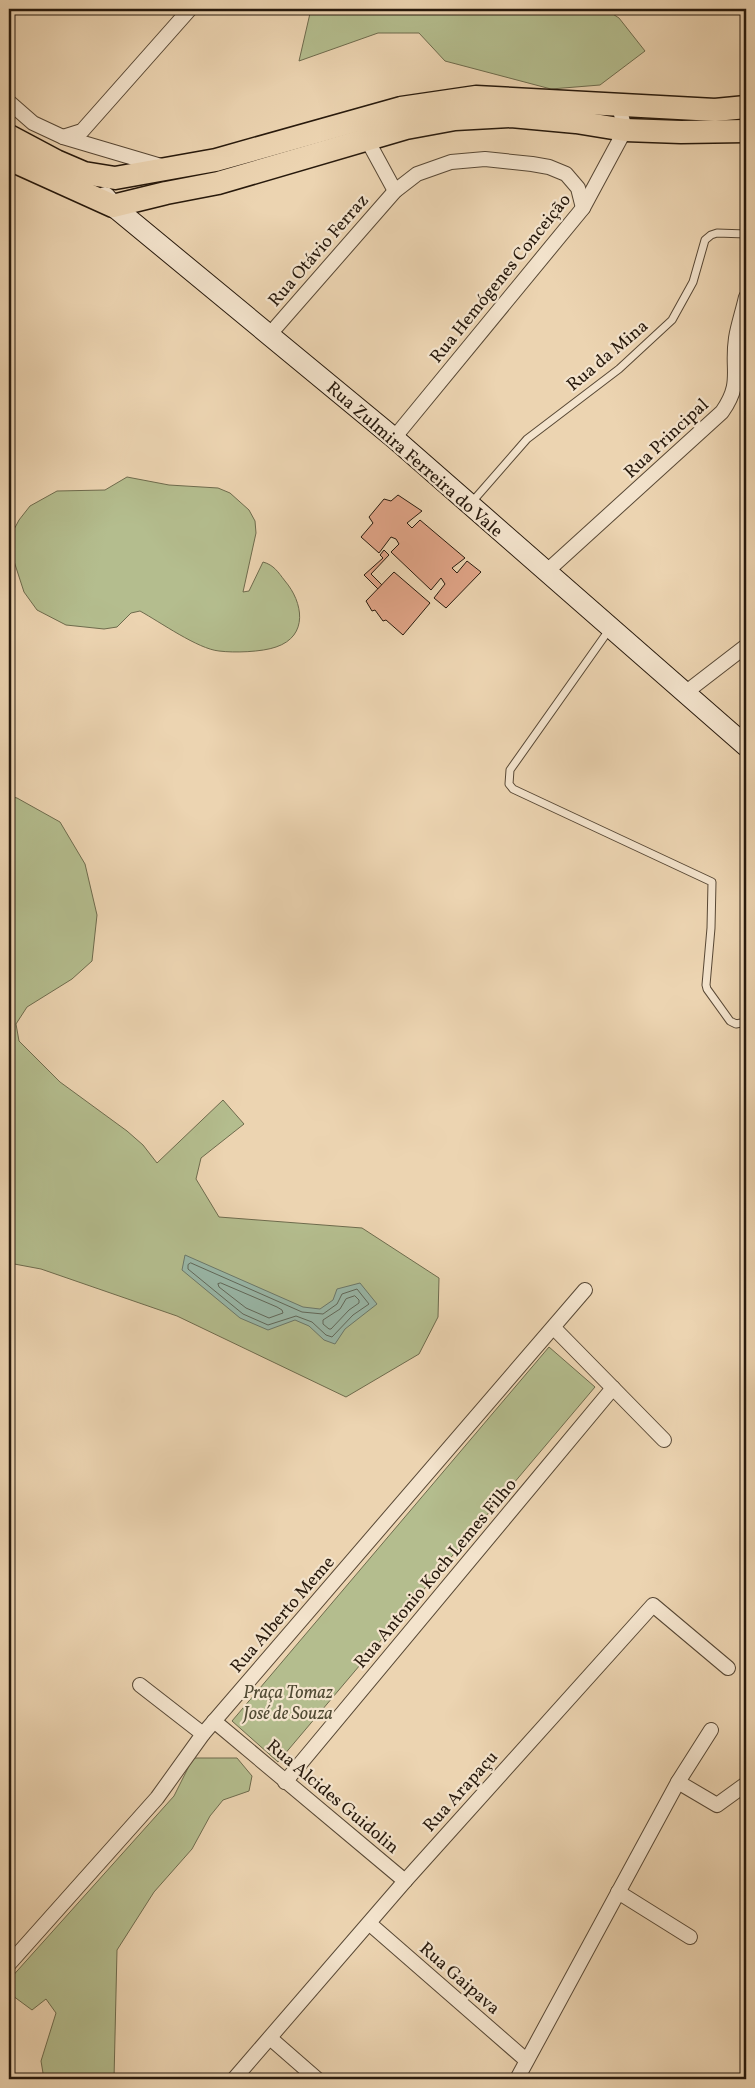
<svg xmlns="http://www.w3.org/2000/svg" width="755" height="2088" font-family="Vollkorn,serif">
<style>
.green{fill:#b4bd8e;stroke:#6e6b4d}
.water{fill:#99b8a9;stroke:#6b786a}
.lines{fill:none;stroke-linecap:round;stroke-linejoin:round}
.shore{stroke:#60685a;stroke-width:1}
.building{fill:#dfa386;stroke:#27190c}
.lane-casing{stroke:#584835;stroke-width:9}
.street-casing{stroke:#584835;stroke-width:16}
.secondary-casing{stroke:#27190c;stroke-width:22}
.primary-casing{stroke:#27190c;stroke-width:25}
.lane{stroke:#f3e3cc;stroke-width:7}
.street{stroke:#f3e3cc;stroke-width:14}
.secondary{stroke:#f3e3cc;stroke-width:20}
.primary{stroke:#ecd4b1;stroke-width:22}
.labels{text-anchor:middle;stroke-width:4.5;stroke-linejoin:round;paint-order:stroke}
.street-label{font-size:18px;fill:#27190c;stroke:#f3e3cc}
.park-label{font-size:18px;font-style:italic;fill:#514a33;stroke:#f3e3cc}
</style>
<rect width="100%" height="100%" fill="#ecd4b1"/>
<filter id="stains"><feTurbulence type="fractalNoise" baseFrequency=".004" numOctaves="4"/><feColorMatrix values="0 0 0 0 .2 0 0 0 0 .09 0 0 0 0 .02 0 0 0 .5 -.17"/></filter>
<radialGradient id="worn" r=".72"><stop offset=".6" stop-color="#630" stop-opacity="0"/><stop offset="1" stop-color="#630" stop-opacity=".3"/></radialGradient>
<g class="green">
<path d="M311,9h294l14,9 26,33 -45,34 -49,4 -106,-28 -26,-28h-41l-79,28z"/>
<path d="M127,477l42,8 49,3 12,5 19,17 6,11 1,12 -13,59 6,-1 14,-29c11,3 15,10 22,19 18,21 24,55 -9,66 -14,5 -42,6 -57,4 -21,-2 -59,-29 -79,-40l-9,2 -14,14 -13,2 -38,-4 -29,-15 -13,-18 -14,-43 1,-14 8,-15 11,-14 27,-15 48,-1z"/>
<path d="M9,796l8,2 43,24 25,42 12,51 -5,46 -20,18 -45,28 -11,17 3,17 41,41 67,49 16,14 14,18 66,-63 21,24 -43,34 -5,21 23,38 143,11 77,50 -1,39 -19,37 -73,43 -169,-81 -136,-47 -32,-6z"/>
<path d="M549,1347l46,40 -317,375 -46,-41z"/>
<path d="M193,1758h44l15,18 -3,15 -26,9 -13,16 -18,33 -38,43 -37,58 -3,129h-70l-3,-18 15,-48 -10,-14 -14,11 -23,-17v-13l165,-184z"/>
</g>
<path class="water" d="M185,1255l118,52 17,2 13,-9 4,-11 23,-6 17,21 -32,25 -10,15 -11,-4 -15,-14 -14,-6 -27,10 -28,-12 -58,-48z"/>
<g class="lines">
<g class="shore">
<path d="M191,1263l111,49 21,2 14,-10 5,-10 15,-5 12,15 -16,11 -21,22 -6,-2 -14,-13 -16,-6 -28,9 -25,-11 -55,-45v-4z"/>
<path d="M221,1283l56,24 5,3 1,3 -14,5 -23,-10 -27,-21 -1,-3z"/>
<path d="M355,1296l4,4v3l-10,7 -18,19h-2l-6,-5v-4l17,-11 6,-10z"/>
</g>
</g>
<g class="building">
<path d="M398,495l24,16 -15,12 5,5 8,-8 45,38 -13,10 5,5 10,-12 14,11 -35,36 -12,-10 11,-14 -4,-6 -10,12 -40,-38 8,-8 -3,-5 -5,-2 -12,16 -18,-16 12,-14 -4,-6 15,-18 7,2z"/>
<path d="M384,550l5,5 -18,19 11,11 -4,4 -14,-14 19,-17 -3,-3z"/>
<path d="M394,572l36,31 -27,32 -17,-15 -3,1 -8,-11 -3,1 -6,-10z"/>
</g>
<g class="lines">
<g class="lane-casing">
<g id="lane">
<path d="M472,502l55,-63 92,-70 53,-49 21,-38 12,-42 6,-5 6,-2 29,1"/>
<path d="M609,630l-99,140 -1,14 4,5 199,93 -1,46 -5,57 1,4 23,32 6,3 10,-2"/>
</g>
</g>
<g class="street-casing">
<g id="street">
<path d="M9,102l24,21 30,14 98,29"/>
<path d="M364,134l31,57"/>
<path d="M63,137l19,-6 108,-122"/>
<path d="M270,334l125,-143 22,-17 34,-12 34,-3 47,5 17,3 17,7 12,14 5,20"/>
<path d="M394,438l189,-230 42,-78 -6,-24"/>
<path d="M546,572l176,-160c21,-30 9,-41 14,-74 2,-13 7,-27 10,-41"/>
<path d="M685,693l61,-47"/>
<path d="M554,1328l110,112"/>
<path d="M140,1685l63,49"/>
<path d="M214,1721l191,160"/>
<path d="M285,1782l328,-394"/>
<path d="M678,1782l39,23 29,-21"/>
<path d="M618,1892l72,45"/>
<path d="M370,1924l156,136"/>
<path d="M9,1964l148,-166 46,-64 382,-444"/>
<path d="M270,2038l47,41"/>
<path d="M234,2079l171,-198 248,-276 75,63"/>
<path d="M517,2079l161,-297 33,-52"/>
</g>
</g>
<g class="secondary-casing">
<path id="secondary" d="M105,197l8,9 281,232 352,308"/>
</g>
<g class="primary-casing">
<g id="primary">
<path d="M9,136l47,25 28,12 31,5 101,-18 185,-52 75,-11 239,13 31,-3"/>
<path d="M9,159l104,47 53,-13 52,-10 188,-55 49,-9 56,-3 65,6 49,8 56,2 65,-1"/>
</g>
</g>
<use href="#lane" class="lane"/>
<use href="#street" class="street"/>
<use href="#secondary" class="secondary"/>
<use href="#primary" class="primary"/>
</g>
<g class="labels">
<g class="street-label">
<text transform="translate(318 250) rotate(-49)" y="6">Rua Otávio Ferraz</text>
<text transform="translate(500 278) rotate(-51)" y="6">Rua Hemógenes Conceição</text>
<text transform="translate(607 355) rotate(-40)" y="6">Rua da Mina</text>
<text transform="translate(666 438) rotate(-43)" y="6">Rua Principal</text>
<text transform="translate(415 459) rotate(41)" y="6">Rua Zulmira Ferreira do Vale</text>
<text transform="translate(435 1573) rotate(-50)" y="6">Rua Antonio Koch Lemes Filho</text>
<text transform="translate(282 1614) rotate(-49)" y="6">Rua Alberto Meme</text>
<text transform="translate(460 1791) rotate(-48)" y="6">Rua Arapaçu</text>
<text transform="translate(333 1796) rotate(40)" y="6">Rua Alcides Guidolin</text>
<text transform="translate(460 1978) rotate(41)" y="6">Rua Gaipava</text>
</g>
<g class="park-label">
<text x="288" y="1698">Praça Tomaz<tspan x="288" dy="21">José de Souza</tspan></text>
</g>
</g>
<rect width="755" height="2088" fill="none" stroke="#ecd4b1" stroke-width="30"/>
<rect x="10" y="10" width="735" height="2068" fill="none" stroke="#27190c" stroke-width="2.5"/>
<rect x="15" y="15" width="725" height="2058" fill="none" stroke="#27190c"/>
<rect width="100%" height="100%" filter="url(#stains)"/>
<rect width="100%" height="100%" fill="url(#worn)"/>
</svg>
